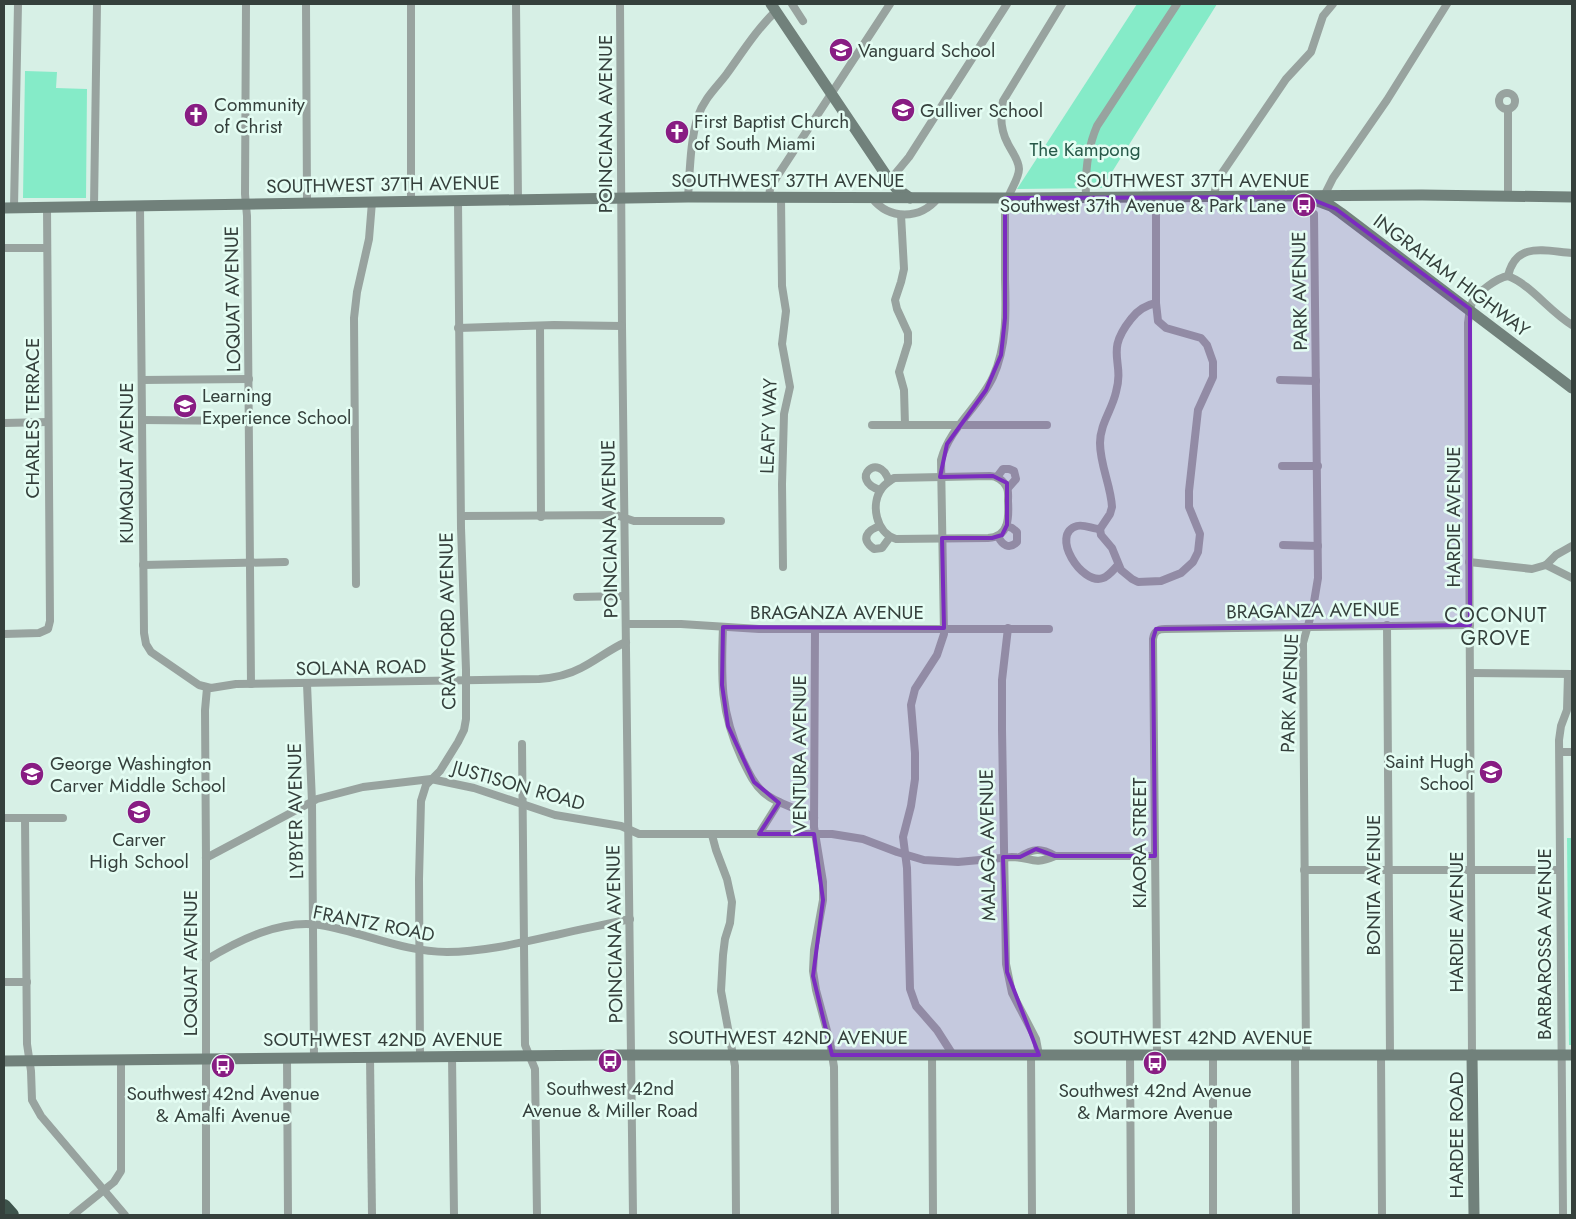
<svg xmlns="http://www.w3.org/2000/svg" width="1576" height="1219" font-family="Jost,sans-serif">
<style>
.green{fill:#85ebc8}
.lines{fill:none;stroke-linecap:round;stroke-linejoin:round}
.street{stroke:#98a39f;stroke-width:8}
.secondary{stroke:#71817b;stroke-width:11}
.highway{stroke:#3e544c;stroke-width:14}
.marked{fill:#7b2cbf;fill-opacity:0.2;stroke:#7b2cbf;stroke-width:4;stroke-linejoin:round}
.labels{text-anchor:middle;stroke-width:5;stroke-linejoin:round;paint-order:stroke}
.poi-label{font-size:19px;fill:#35403c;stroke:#e4fdf3;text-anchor:start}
.street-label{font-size:19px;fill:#35403c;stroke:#e4fdf3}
.park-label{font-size:19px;fill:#275949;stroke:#e4fdf3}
.neighbourhood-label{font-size:20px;letter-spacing:1px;fill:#35403c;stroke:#e4fdf3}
</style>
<rect width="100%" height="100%" fill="#d7f0e6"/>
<g class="green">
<path d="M1137,4h80l-115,184 -85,1z"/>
<path d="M25,71l32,1 -1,16 31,1 -1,109h-63z"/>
<path d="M1567,838h5v207h-3z"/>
</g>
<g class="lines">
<g class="street">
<path d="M246,4l-1,190 2,22 4,468"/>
<path d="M306,4l1,199"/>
<path d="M411,4v197"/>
<path d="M516,4l2,196"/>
<path d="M620,4l2,322 11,889"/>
<path d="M792,4l11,17"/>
<circle cx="1507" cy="101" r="8"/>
<path d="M1508,109v87"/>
<path d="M890,180l19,-23 98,-153"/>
<path d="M1324,196l9,-18 54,-78 60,-96"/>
<path d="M688,197c2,-26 2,-56 10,-81 6,-17 17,-27 28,-41 16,-22 30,-45 50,-64"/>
<path d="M769,197l1,-8 8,-14 112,-171"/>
<path d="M781,197l1,89 4,25 -4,33 8,43 -6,27 -2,70 1,83"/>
<path d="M872,198c17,22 48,22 66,0"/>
<path d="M1008,198c3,-9 11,-20 11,-29 0,-9 -7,-17 -11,-25 -7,-13 -8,-29 -5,-43l59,-97"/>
<path d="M1086,198c-1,-25 1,-49 11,-72l80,-122"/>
<path d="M1213,198l5,-19 68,-100 25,-27 12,-36 10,-12"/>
<path d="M94,206l3,-202"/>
<path d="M140,206l4,427 2,11 5,8 48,33 12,3 25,-4 303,-5c14,-1 29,-4 42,-11 16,-8 29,-19 45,-26"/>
<path d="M14,207l4,-203"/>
<path d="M901,215l3,54 -3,13 -6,18 2,9 11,24v10l-9,29 5,18 1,35"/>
<path d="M4,248h43"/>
<path d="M1508,276c22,8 42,36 64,49"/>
<path d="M1508,276c8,-35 37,-25 64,-23"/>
<path d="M540,326l1,191"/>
<path d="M458,328l96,-3 68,1"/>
<path d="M142,380l107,-1"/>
<path d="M1280,380l36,1"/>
<path d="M142,420l107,1"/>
<path d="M4,423l44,-1"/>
<path d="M872,425h175"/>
<path d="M1282,466h36"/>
<path d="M990,476c6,0 13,4 16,10 3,4 2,10 2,15 1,17 1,36 -20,37l-92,1c-20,-6 -26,-35 -14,-51 3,-4 8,-7 12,-10z"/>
<path d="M997,477l6,-8h6l5,2 2,8 -8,9"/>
<path d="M880,490c-32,-10 -1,-40 9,-9"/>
<path d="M461,516l155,-1 18,6h87"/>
<path d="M880,526c-13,4 -20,13 -6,23l8,-1 8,-11"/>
<path d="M1100,529l1,6 11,13 9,22 11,9 6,3 23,-1 20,-8 12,-11 5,-10 2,-18 -11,-27v-16l9,-81 15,-33v-15l-6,-17 -6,-7 -35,-10 -8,-7 -2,-18v-105"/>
<path d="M1100,529l10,-15 2,-7c-1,-21 -12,-42 -12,-64 0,-19 12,-33 16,-51 9,-32 -12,-39 15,-73 6,-8 15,-14 25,-16"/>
<path d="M1100,529c-7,0 -16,-5 -23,-3 -28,8 5,60 26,52 6,-2 11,-9 15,-13"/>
<path d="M998,536c4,9 11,14 19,6v-10l-5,-4 -6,-2"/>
<path d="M1283,545l35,1"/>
<path d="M1469,562l63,7 14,-4 10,-10 16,-9"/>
<path d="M143,565l142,-3"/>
<path d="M1546,565l26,13"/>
<path d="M356,584l-2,-266 3,-26 12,-53 3,-37"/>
<path d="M577,597l48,-1"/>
<path d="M626,624h55l78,5h290"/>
<path d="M1387,625l3,430"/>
<path d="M723,627c-2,51 -3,85 19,132 6,12 11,24 21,33 14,13 35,15 51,26"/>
<path d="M1008,628l-6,52v50l4,234 6,29 24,46 3,16"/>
<path d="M815,629l-1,198 9,55v18l-9,50 -1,21 3,19 14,52 4,25 1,148"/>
<path d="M4,634l35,-1 9,-4 2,-8 -3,-414"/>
<path d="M1470,673l102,1"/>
<path d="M307,684l5,118 2,255"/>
<path d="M522,744l3,301 10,24 2,146"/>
<path d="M1560,752h12"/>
<path d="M4,818h59"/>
<path d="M25,818l2,226 4,27 1,29 9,16 84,99"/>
<path d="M759,834l20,-32"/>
<path d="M712,835l4,15 11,29 5,23 -2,21 -5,16 -2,16 -2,36 14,75 1,149"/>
<path d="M1055,856h100"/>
<path d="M206,858l111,-59 46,-12 68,-8 43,9 81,27 66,11 18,8h193l31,5 34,13 27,8 34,2 54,-5c20,0 20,9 43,-1 -14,-8 -22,-8 -35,1"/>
<path d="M1304,870h256"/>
<path d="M206,960c33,-20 75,-41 114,-35 43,7 83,27 127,27 36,0 73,-9 109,-17 24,-6 49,-10 74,-16"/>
<path d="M4,982h23"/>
<path d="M932,1055l1,160"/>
<path d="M953,1055l-16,-25 -21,-24 -6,-17 -3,-121 -4,-31 8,-31 4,-27v-26l-4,-48 4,-16 22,-34 7,-21 -3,-174c9,-33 38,-53 52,-83 14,-31 13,-66 12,-98 0,-27 0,-54 0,-81"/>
<path d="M1031,1055l1,160"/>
<path d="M1130,1055l1,160"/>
<path d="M1157,1055l-4,-416c1,-8 5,-10 12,-10l305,-4"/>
<path d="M1213,1055v160"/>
<path d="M1295,1055l1,160"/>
<path d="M1306,1055l-3,-412 10,-35 5,-30 -4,-364"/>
<path d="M1381,1055l1,160"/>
<path d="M1472,1055l-4,-732c1,-6 1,-14 4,-20 5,-11 25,-25 36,-27"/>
<path d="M420,1056l-1,-177 2,-78 5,-16 14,-14 18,-29 6,-12 2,-11v-49l-5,-142 -3,-327"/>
<path d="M452,1056l2,159"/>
<path d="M370,1057l2,158"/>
<path d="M287,1058l1,157"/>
<path d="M73,1215l41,-33 7,-11v-111"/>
<path d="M206,1215v-357l-1,-148 2,-22"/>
<path d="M1563,1215l-4,-475 2,-14 6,-16 1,-36"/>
</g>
<g class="secondary">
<path d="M771,4l117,174 8,10 14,10"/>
<path d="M1312,199l19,7 10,7 231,175"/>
<path d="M4,208l684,-11 320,1 414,-3 150,2"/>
<path d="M1472,1055l2,160"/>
<path d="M4,1061l606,-6h962"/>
</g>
<path class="highway" d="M4,1206l8,9"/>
</g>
<path class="marked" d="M1306,197l30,12 134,100v316l-314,4 -3,10 2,217h-100l-19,-7 -16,8h-17l4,115 32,83h-207l-19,-79 10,-76 -9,-66h-55l20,-31 -25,-21 -26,-56 -6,-41 1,-58 221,1 -2,-90h50l10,-3 5,-10v-42l-14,-7 -53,1 7,-33 39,-54 15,-35 4,-37v-120z"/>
<defs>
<g id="school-disc" transform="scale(1.25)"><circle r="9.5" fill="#881d83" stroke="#e4fdf3"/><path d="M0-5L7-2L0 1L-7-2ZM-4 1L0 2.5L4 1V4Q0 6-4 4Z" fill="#fff"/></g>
<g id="church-disc" transform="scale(1.25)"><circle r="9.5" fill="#881d83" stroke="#e4fdf3"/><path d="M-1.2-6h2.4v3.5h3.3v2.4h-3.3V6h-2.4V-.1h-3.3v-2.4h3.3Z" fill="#fff"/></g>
<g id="bus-disc" transform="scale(1.25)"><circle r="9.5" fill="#881d83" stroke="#e4fdf3"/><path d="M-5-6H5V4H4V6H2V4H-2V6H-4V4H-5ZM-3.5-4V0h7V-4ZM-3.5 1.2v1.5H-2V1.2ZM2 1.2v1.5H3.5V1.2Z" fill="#fff"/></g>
</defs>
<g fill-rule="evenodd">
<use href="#school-disc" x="841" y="50"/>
<use href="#school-disc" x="903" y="110"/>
<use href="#church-disc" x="196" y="115"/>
<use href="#church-disc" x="677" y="132"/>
<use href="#bus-disc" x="1304" y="205"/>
<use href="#school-disc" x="185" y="406"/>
<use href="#school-disc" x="1491" y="772"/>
<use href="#school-disc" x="32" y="774"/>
<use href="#school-disc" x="139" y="812"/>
<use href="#bus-disc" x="610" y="1061"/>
<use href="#bus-disc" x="1155" y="1063"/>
<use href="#bus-disc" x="223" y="1066"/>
</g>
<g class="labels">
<g class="poi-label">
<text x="858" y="57">Vanguard School</text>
<text x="214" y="111">Community<tspan x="214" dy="22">of Christ</tspan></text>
<text x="920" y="117">Gulliver School</text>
<text x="694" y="128">First Baptist Church<tspan x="694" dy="22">of South Miami</tspan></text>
<text x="1286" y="212" text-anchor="end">Southwest 37th Avenue &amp; Park Lane</text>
<text x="202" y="402">Learning<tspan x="202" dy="22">Experience School</tspan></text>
<text x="1474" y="768" text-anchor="end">Saint Hugh<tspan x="1474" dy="22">School</tspan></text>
<text x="50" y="770">George Washington<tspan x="50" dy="22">Carver Middle School</tspan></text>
<text x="139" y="846" text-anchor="middle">Carver<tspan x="139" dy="22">High School</tspan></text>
<text x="610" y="1095" text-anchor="middle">Southwest 42nd<tspan x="610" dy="22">Avenue &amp; Miller Road</tspan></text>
<text x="1155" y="1097" text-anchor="middle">Southwest 42nd Avenue<tspan x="1155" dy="22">&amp; Marmore Avenue</tspan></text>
<text x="223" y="1100" text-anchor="middle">Southwest 42nd Avenue<tspan x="223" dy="22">&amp; Amalfi Avenue</tspan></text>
</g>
<g class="street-label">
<text transform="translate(605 124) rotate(-90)" y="7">POINCIANA AVENUE</text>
<text x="788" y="187">SOUTHWEST 37TH AVENUE</text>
<text x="1193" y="187">SOUTHWEST 37TH AVENUE</text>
<text transform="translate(383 184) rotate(-1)" y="7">SOUTHWEST 37TH AVENUE</text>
<text transform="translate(1452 275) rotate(37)" y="7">INGRAHAM HIGHWAY</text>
<text transform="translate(1299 291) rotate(-91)" y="7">PARK AVENUE</text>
<text transform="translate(232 299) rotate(-91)" y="7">LOQUAT AVENUE</text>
<text transform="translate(32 418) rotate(-90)" y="7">CHARLES TERRACE</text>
<text transform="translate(768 426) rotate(-88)" y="7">LEAFY WAY</text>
<text transform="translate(126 463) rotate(-90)" y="7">KUMQUAT AVENUE</text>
<text transform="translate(1453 517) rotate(-90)" y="7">HARDIE AVENUE</text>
<text transform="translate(609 529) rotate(-91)" y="7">POINCIANA AVENUE</text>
<text transform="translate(1313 610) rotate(-1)" y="7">BRAGANZA AVENUE</text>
<text x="837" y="619">BRAGANZA AVENUE</text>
<text transform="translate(447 621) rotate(-91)" y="7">CRAWFORD AVENUE</text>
<text transform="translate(361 667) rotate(-1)" y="7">SOLANA ROAD</text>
<text transform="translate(1289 693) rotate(-88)" y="7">PARK AVENUE</text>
<text transform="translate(799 754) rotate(-90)" y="7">VENTURA AVENUE</text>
<text transform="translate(519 785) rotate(16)" y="7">JUSTISON ROAD</text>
<text transform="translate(295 811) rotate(-91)" y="7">LYBYER AVENUE</text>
<text transform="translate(1139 843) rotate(-90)" y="7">KIAORA STREET</text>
<text transform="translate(987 845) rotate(-91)" y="7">MALAGA AVENUE</text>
<text transform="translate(1373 885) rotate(-90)" y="7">BONITA AVENUE</text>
<text transform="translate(1456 922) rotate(-90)" y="7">HARDIE AVENUE</text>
<text transform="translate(374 923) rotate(11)" y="7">FRANTZ ROAD</text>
<text transform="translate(614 934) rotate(-91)" y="7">POINCIANA AVENUE</text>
<text transform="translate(1544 944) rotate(-90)" y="7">BARBAROSSA AVENUE</text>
<text transform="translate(190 963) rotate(-90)" y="7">LOQUAT AVENUE</text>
<text x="788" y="1044">SOUTHWEST 42ND AVENUE</text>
<text x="1193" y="1044">SOUTHWEST 42ND AVENUE</text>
<text x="383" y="1046">SOUTHWEST 42ND AVENUE</text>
<text transform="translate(1456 1135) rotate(-90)" y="7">HARDEE ROAD</text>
</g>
<g class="park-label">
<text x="1085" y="156">The Kampong</text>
</g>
<g class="neighbourhood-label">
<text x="1496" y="622">COCONUT<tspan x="1496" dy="23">GROVE</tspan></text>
</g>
</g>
<rect width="1576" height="1219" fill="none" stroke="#35403c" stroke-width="10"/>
</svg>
